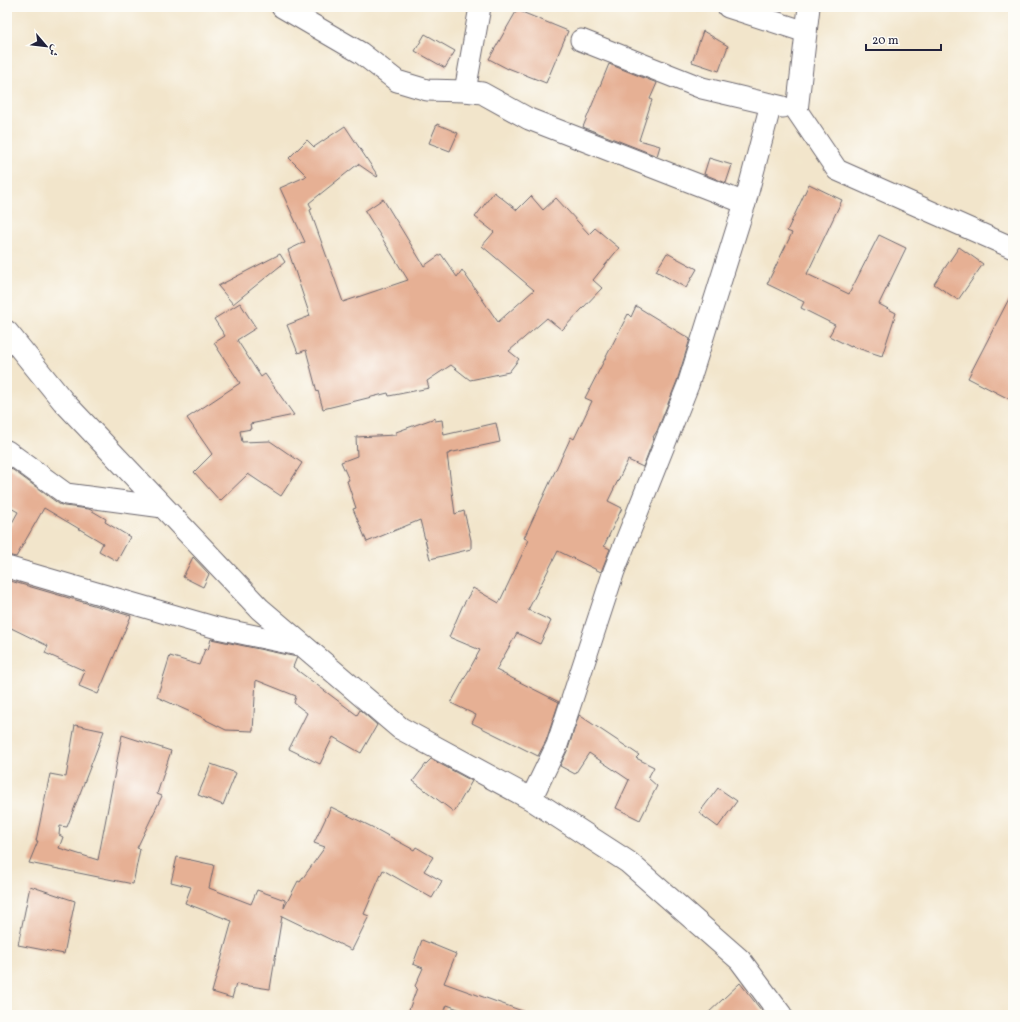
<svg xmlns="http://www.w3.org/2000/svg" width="1020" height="1022" font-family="Vollkorn,Amiri,serif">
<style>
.building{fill:#e6b094}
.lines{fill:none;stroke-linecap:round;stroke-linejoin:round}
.minor-casing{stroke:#6b666d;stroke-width:23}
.tertiary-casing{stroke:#6b666d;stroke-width:24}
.minor{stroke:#fff;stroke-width:21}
.tertiary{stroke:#fff;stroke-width:22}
</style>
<rect width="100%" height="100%" fill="#fdfcf7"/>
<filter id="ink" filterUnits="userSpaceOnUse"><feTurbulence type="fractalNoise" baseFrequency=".025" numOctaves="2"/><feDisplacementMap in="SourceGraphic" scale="8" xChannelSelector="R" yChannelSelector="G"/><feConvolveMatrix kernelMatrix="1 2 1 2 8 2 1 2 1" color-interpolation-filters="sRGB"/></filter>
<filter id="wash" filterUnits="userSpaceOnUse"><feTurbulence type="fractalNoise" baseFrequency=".012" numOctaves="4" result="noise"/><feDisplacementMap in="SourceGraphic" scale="16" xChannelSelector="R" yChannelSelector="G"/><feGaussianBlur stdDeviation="0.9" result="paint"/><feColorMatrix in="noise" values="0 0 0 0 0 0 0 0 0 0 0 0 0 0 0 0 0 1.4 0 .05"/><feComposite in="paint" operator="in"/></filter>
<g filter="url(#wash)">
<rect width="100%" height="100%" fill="#f2e5cb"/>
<g id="blocks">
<g class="building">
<path d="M517,10l51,21 -22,52 -38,-15v1l-19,-10z"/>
<path d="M703,31l25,15 -9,25 -27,-9z"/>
<path d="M425,34l30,17 -10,17 -30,-17z"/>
<path d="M609,64l48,19 -7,16 2,1 -13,40 21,6 -3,10 -74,-29z"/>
<path d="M437,124l21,9 -8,18 -21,-8z"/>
<path d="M345,126l33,50 -1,1 -19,-13 -49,39 3,6 -2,1 33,92 65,-22 -43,-69 18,-12 41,67 17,-12 16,23 5,-7 36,52 36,-32 -52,-44 12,-14 -19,-15 19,-25 23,18 14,-14 12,14 13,-12 33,36 6,-6 24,20 -26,32 9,8 -40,42 -15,-12 -38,33 10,8 -10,13 -39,8 -19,-15 -24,16 2,7 -40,8 -1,-3 -65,16 -5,-18 -1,1 -11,-42 -8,3 -11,-28 23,-9 -22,-66 17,-8 -25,-54 27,-12 -18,-18 18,-18 7,7z"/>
<path d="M709,158l23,7 -6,18 -22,-9z"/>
<path d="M809,184l33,16 -35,74 42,20 30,-59 27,13 -27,56 17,9 -14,43 -31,-10v1l-22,-11 6,-11 -34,-17 3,-6 -37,-18 25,-51 -5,-2z"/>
<path d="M959,247l24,17 -25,36 -24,-16z"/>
<path d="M667,253l30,16 -11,19 -30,-17z"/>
<path d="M280,254l5,8 -52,42 -15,-18z"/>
<path d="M1013,291v110l-45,-23z"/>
<path d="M240,303l16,25 -19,12 24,37 4,-3 29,41 -44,9 1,5 -11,2 2,11 28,-1 32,22 -21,33 -33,-22 -28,27 -26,-29 18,-18 -25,-36 53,-35 -26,-40 11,-7 -11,-17z"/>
<path d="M636,306l54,33 -13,42 -20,50 -4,6 1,1 -11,29 -15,-7 -20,41 14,7 -18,38 6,3 -9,23 -43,-21 -30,59 23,11 -11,23 -23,-11 -21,37 63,32 -13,39 -8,15 -66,-33 4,-8 -25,-12 29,-53 -31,-13 13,-30 11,-19 26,15 30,-63 -5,-2 47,-101 3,2 18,-38 -7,-3 43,-84 3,3z"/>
<path d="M435,418v3l7,-1 2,15 52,-12 4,19 -51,11v1h-2l8,60 9,-3 7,29v9l-41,10 -10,-39 -53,22 -14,-33 3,-1 -9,-27 2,-1 -8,-18 16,-6 -1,-19 40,-2v-3z"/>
<path d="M7,468l6,2 46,34 5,2 25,3 17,10 -1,3 25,15 -13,24 -18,-10 4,-8 -59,-35 -28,49 -9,-2v-23l11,-20 -11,-6z"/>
<path d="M193,557l16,17 -6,13 -20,-10z"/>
<path d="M7,580l124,36 -33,78 -19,-8 6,-15 -40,-18 3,-7 -41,-20z"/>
<path d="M211,639l86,18 -4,10 64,48 3,-5 17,15 -16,28 -28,-16 -13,27 -31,-15 18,-36 -13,-10 2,-7 -40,-16 -3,51 -27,-1 -20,-10v-1l-49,-22 13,-41 29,9 6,-16 3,1z"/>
<path d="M579,715l60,40 -3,3 18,9 -6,11 9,8 -17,34 -24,-12 13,-28 -40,-27 -14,21 -15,-8 8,-17z"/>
<path d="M75,725l29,6 -37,96 -7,-1 -1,9 4,2 -4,11 39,12 24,-125 49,16 -14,43 5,2 -25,52 3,1 -7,35 -104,-21 9,-22h-2l14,-67 16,3z"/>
<path d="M431,759l41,22 -18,31 -41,-31 13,-17z"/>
<path d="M211,764l25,9 -13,32 -25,-10z"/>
<path d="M718,788l19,13 -19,26 -19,-14z"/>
<path d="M331,807l41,20 42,23 2,-3 17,10 -9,14 18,10 -10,17 -49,-28 -19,44 5,2 -17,34 -70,-34 -12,73 -34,-5 -4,14 -20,-6 20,-71 -47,-18 6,-16 -20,-5 6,-25 37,8 -5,23 42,16 6,-14 28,10 -1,8 14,-27 2,1 25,-35 -11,-4z"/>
<path d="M30,886l45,15 -11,53 -46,-9z"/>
<path d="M422,940l34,14 -12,29 81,29v3h-50l-28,-10 -4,10h-36l10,-27 -2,-2 8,-18 -10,-4z"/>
<path d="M740,983l25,32h-59z"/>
</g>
</g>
</g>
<g filter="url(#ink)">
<use href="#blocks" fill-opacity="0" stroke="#6b666d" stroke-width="1"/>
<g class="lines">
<g class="minor-casing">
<g id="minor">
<path d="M282,7l79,46 36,28 30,9 38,1 17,2 47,26 216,84"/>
<path d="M728,7l78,25"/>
<path d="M809,7l-12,104 40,59 176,78"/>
<path d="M581,40l121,48 81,19"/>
<path d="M465,91l15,-84"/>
<path d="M7,451l59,43 97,13"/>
<path d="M7,567l210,61 86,18"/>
<path d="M531,799l26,-54 57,-174 74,-186 57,-182 26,-99"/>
</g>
</g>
<g class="tertiary-casing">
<path id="tertiary" d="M7,332l56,69 197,208 140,119 131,71 97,63 112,98 41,55"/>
</g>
<use href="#minor" class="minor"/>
<use href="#tertiary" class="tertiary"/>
</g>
</g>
<rect width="1020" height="1022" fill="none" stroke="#fdfcf7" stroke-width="24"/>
<g transform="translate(46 46) rotate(118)" stroke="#fdfcf7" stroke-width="3" paint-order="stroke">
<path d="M0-3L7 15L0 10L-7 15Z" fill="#22223b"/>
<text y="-6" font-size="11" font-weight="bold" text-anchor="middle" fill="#22223b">ش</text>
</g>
<path d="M866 44v6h75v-6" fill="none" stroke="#22223b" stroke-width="2"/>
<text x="872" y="44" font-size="12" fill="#22223b" stroke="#fdfcf7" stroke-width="3" paint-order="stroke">20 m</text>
</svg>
